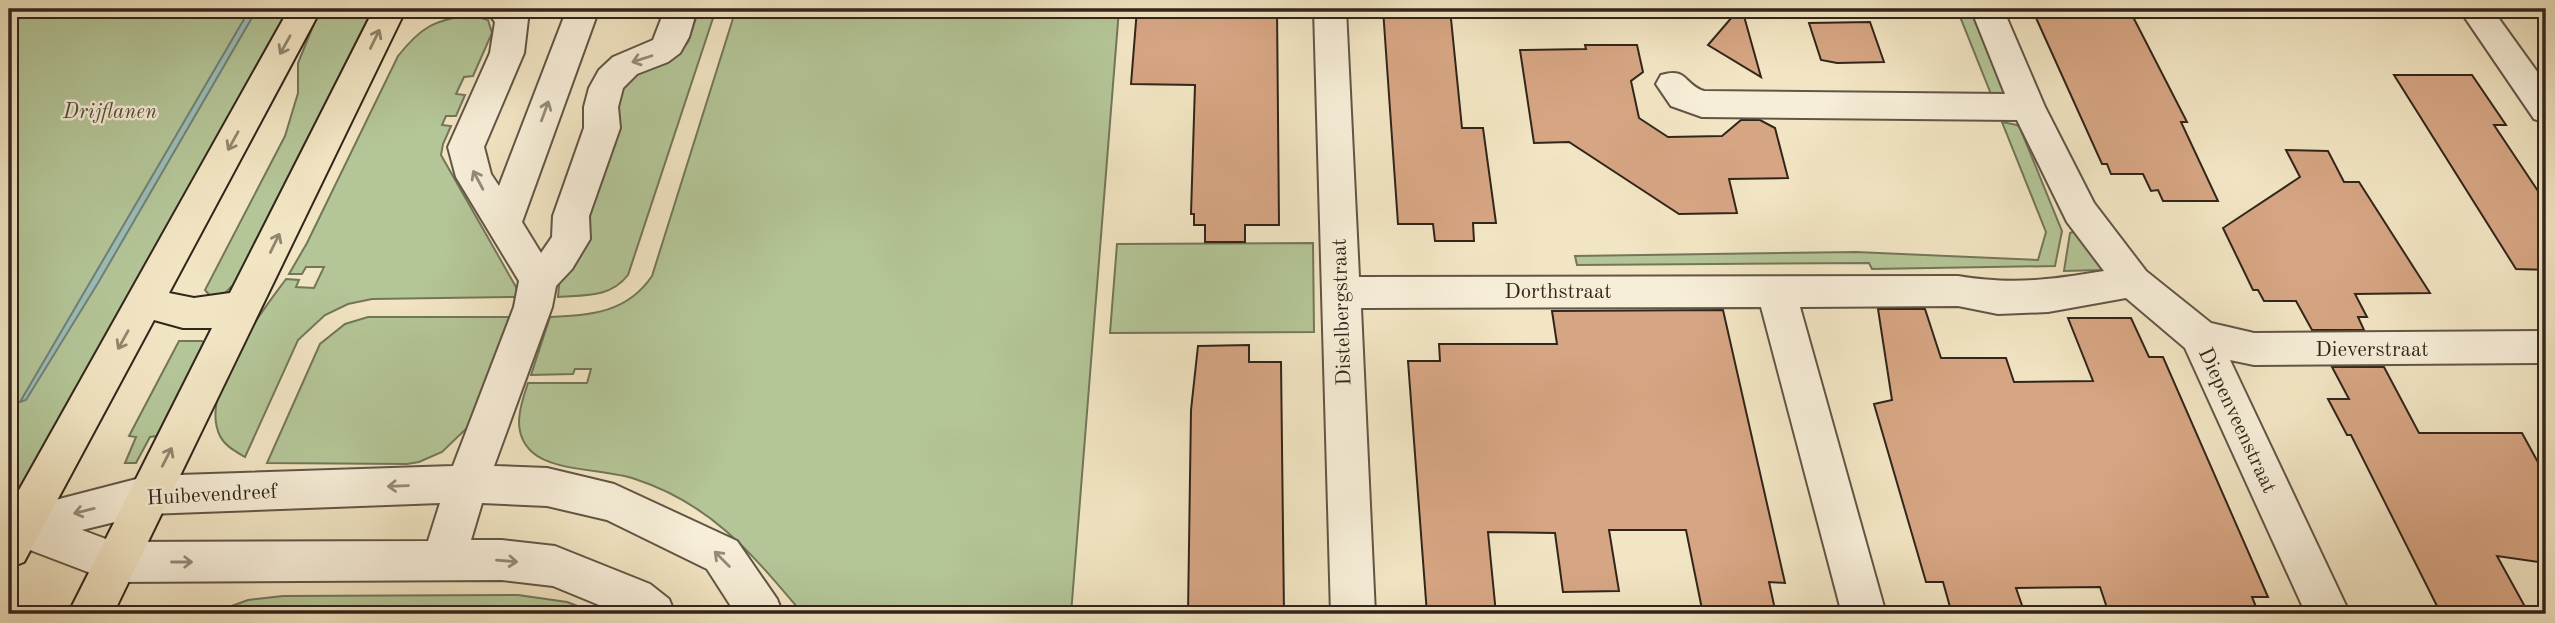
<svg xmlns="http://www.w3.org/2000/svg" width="2555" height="623" font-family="'Old Standard TT',serif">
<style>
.green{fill:#b4c698;stroke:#73765a;stroke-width:2}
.water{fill:#9bbfb7;stroke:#718179;stroke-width:2}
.building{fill:#d6a583;stroke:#32251b;stroke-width:2}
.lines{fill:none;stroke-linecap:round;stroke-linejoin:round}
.minor-casing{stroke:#625545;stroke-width:4}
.major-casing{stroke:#32251b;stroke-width:4}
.minor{fill:#f7eed8;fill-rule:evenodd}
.major{fill:#f2e5c3;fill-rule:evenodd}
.oneway{stroke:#92856f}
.oneway2{stroke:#948a7a}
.labels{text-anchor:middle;stroke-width:5;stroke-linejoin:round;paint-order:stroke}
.park-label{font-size:21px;font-style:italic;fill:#524d3a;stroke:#f7eed8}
.street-label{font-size:21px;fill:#32251b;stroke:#f7eed8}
</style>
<rect width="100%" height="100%" fill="#f2e5c3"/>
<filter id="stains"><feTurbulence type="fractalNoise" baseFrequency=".00286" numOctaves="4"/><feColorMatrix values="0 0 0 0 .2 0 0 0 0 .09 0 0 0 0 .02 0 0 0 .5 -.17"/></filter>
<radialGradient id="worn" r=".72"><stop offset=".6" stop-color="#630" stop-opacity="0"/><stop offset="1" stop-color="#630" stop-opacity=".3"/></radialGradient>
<g class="green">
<path d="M9,9h283l-283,512z"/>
<path d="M320,9h53l-138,274 -10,10 -13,5 -7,-8 80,-154 13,-43v-30z"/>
<path d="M699,9h17l-88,266c-18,23 -43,20 -70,22l2,-23c19,-20 37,-30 26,-60l26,-105 12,-29 54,-26 10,-12z"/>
<path d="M736,9h383l-48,605h-268c-50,-59 -91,-110 -168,-135 -29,-10 -81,-7 -103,-27 -21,-19 -12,-46 -4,-69h59l4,-14h-16l-2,5 -42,1 19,-58c41,-2 77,-4 102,-41z"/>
<path d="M1957,9h13l36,87 -15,-2z"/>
<path d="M471,15l17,5 4,13 -19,43 -9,1 -8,17 9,1 -9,21h-10l-4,9 9,1 -8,18 -2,11 75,132 1,10 -145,2 -24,5 -23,11 -27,25 -53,117c-10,-6 -20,-11 -25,-21 -22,-44 41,-123 66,-157l13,1 -3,7 18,1 10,-21h-18l-4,7h-13l18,-31 91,-187c23,-29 36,-36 73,-41z"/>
<path d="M2002,122l15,3 3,3 42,103 -7,35 -183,3 -3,-6 -292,2 -2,-9 281,-4 182,8 8,-28z"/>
<path d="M2078,230l25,35 -1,5 -38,1 6,-38z"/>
<path d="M1313,243l1,89 -204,1 7,-89z"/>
<path d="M368,317h144l-44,110 -26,25 -23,10 -12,2 -140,-1 53,-119 25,-20z"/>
<path d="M179,341h23l2,2 -47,93 -7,1 -14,26h-11l11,-26 -7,-1z"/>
<path d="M518,595l49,7 32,12h-54l-58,-6 -124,1 -81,5 -67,-2 33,-12 35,-4z"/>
</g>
<path class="water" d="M250,9h7l-159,274 -72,117 -6,2z"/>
<g class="building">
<path d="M1137,9h140l2,216h-34v17h-40v-17h-11v-11h-3l4,-129 -64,-1z"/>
<path d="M1383,9h67l12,119h21l13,95h-23l1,18h-39l-2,-17h-35z"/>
<path d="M1739,9h3l19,68 -53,-32z"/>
<path d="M2032,9h97l58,113h-6l37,79h-55l-5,-11 -7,1 -8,-17h-32l-4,-10h-5z"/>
<path d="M1870,22l14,40 -47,1 -16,-3 -12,-37z"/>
<path d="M1585,45h52l6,27 -12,9 8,37 29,19 54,-1 19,-16h19l15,8 13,50 -59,1 8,34 -58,1 -110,-72 -35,1 -14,-93 66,-1z"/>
<path d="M2394,75h78l34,50h-12l52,78v67l-30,-1z"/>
<path d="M2286,150l42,1 16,31h15l71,111 -75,1 12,23h-9l6,13h-52l-16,-29h-32l-6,-11h-5l-30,-62 77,-51z"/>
<path d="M1878,309h47l16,49h65l8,24 79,-1 -25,-63h63l18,39h14l105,240h-16l7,17h-150l-9,-27 -84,1 9,26h-73l-9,-32h-17l-52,-178 18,-4z"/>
<path d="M1723,310l62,273 -16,-1 7,32h-73l-17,-84h-77l10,61 -56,1 -8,-59 -67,-1 8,82h-69l-19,-253h32l-1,-17h118l-5,-33z"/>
<path d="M1249,345v17h32l3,252h-96l3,-204 7,-64z"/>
<path d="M2332,367h52l35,66h103l24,44v86l-49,-7 32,58h-88l-90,-179h-4l-19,-36h21z"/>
</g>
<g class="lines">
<g class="minor-casing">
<g id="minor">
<path d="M485,9h36l7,10 -4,34 -40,94 7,27 8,12 68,-177h32l-77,213 19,31 11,-16 1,-21 31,-88v-21l5,-19 10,-18 14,-13 40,-17 12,-31h32l-8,28 -9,16 -12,9 -31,12 -14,14 -5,19 2,21 -31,88 1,23 -18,30 -16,17 -4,21 -58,159 53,2 67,16 123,57 40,58 6,15h-47l-29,-45 -100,-49 -60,-14 -65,-3 -11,37h31l53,6 95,38 19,15 6,15h-54l-68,-28 -51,-6 -388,2 -105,-40v-30l139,-36 305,-10 61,-159 5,-26 -63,-104 -8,-30 42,-94 5,-31zM440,503l-12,38 -314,1 -32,-12 66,-16z"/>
<path d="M1314,9h32l13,268 599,-1c54,9 92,4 146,-5l-37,-49 -50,-102 -315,-3 -31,-11 -15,-22 5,-9c27,-8 22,9 43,16l301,3 -34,-85h32l42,98 49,96 52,68 65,52 43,10 292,-2v32l-292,2 -24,-5 120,254h-44l-121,-266 -59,-50 -78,14 -50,2 -40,-8 -158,1 86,307h-44l-81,-307 -400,1 14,306h-44z"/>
<path d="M2459,9h33l54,75v39l-12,-4z"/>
</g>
</g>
<g class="major-casing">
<path id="major" d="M289,9h32l-152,284 25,5 36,-5 144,-284h32l-293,605h-45l144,-286h-29l-29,-8 -130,242 -15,6v-60z"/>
</g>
<use href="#minor" class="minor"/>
<use href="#major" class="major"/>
</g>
<defs><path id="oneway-shaft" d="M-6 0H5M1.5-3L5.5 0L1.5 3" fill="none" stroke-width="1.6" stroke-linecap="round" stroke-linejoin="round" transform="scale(1.75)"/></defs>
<g class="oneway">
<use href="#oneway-shaft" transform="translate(375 39) rotate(-64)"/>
<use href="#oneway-shaft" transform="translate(285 45) rotate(119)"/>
<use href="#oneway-shaft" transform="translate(233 141) rotate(119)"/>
<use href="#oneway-shaft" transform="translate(275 243) rotate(-64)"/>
<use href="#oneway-shaft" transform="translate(123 340) rotate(119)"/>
<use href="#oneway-shaft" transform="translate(167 457) rotate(-63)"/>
</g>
<g class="oneway2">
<use href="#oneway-shaft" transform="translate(642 59) rotate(162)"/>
<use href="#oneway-shaft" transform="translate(545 111) rotate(-70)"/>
<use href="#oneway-shaft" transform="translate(478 180) rotate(-118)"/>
<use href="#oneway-shaft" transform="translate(398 486) rotate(178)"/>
<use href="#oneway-shaft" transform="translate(84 511) rotate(166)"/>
<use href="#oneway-shaft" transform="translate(722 559) rotate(-135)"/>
<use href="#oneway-shaft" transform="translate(507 561) rotate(5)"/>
<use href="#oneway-shaft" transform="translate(182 562)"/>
</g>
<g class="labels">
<g class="park-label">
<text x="110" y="118">Drijflanen</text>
</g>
<g class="street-label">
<text x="1558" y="298">Dorthstraat</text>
<text transform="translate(1341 312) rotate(-92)" y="7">Distelbergstraat</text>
<text x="2372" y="356">Dieverstraat</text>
<text transform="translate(2238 420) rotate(65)" y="7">Diepenveenstraat</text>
<text transform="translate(212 494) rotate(-3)" y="7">Huibevendreef</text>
</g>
</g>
<rect width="2555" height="623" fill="none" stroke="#f2e5c3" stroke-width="35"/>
<rect x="10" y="10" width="2534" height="602" fill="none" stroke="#32251b" stroke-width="3.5"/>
<rect x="18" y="18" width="2520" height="588" fill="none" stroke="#32251b" stroke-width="2"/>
<rect width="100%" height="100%" filter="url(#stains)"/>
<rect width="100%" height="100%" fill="url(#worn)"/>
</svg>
